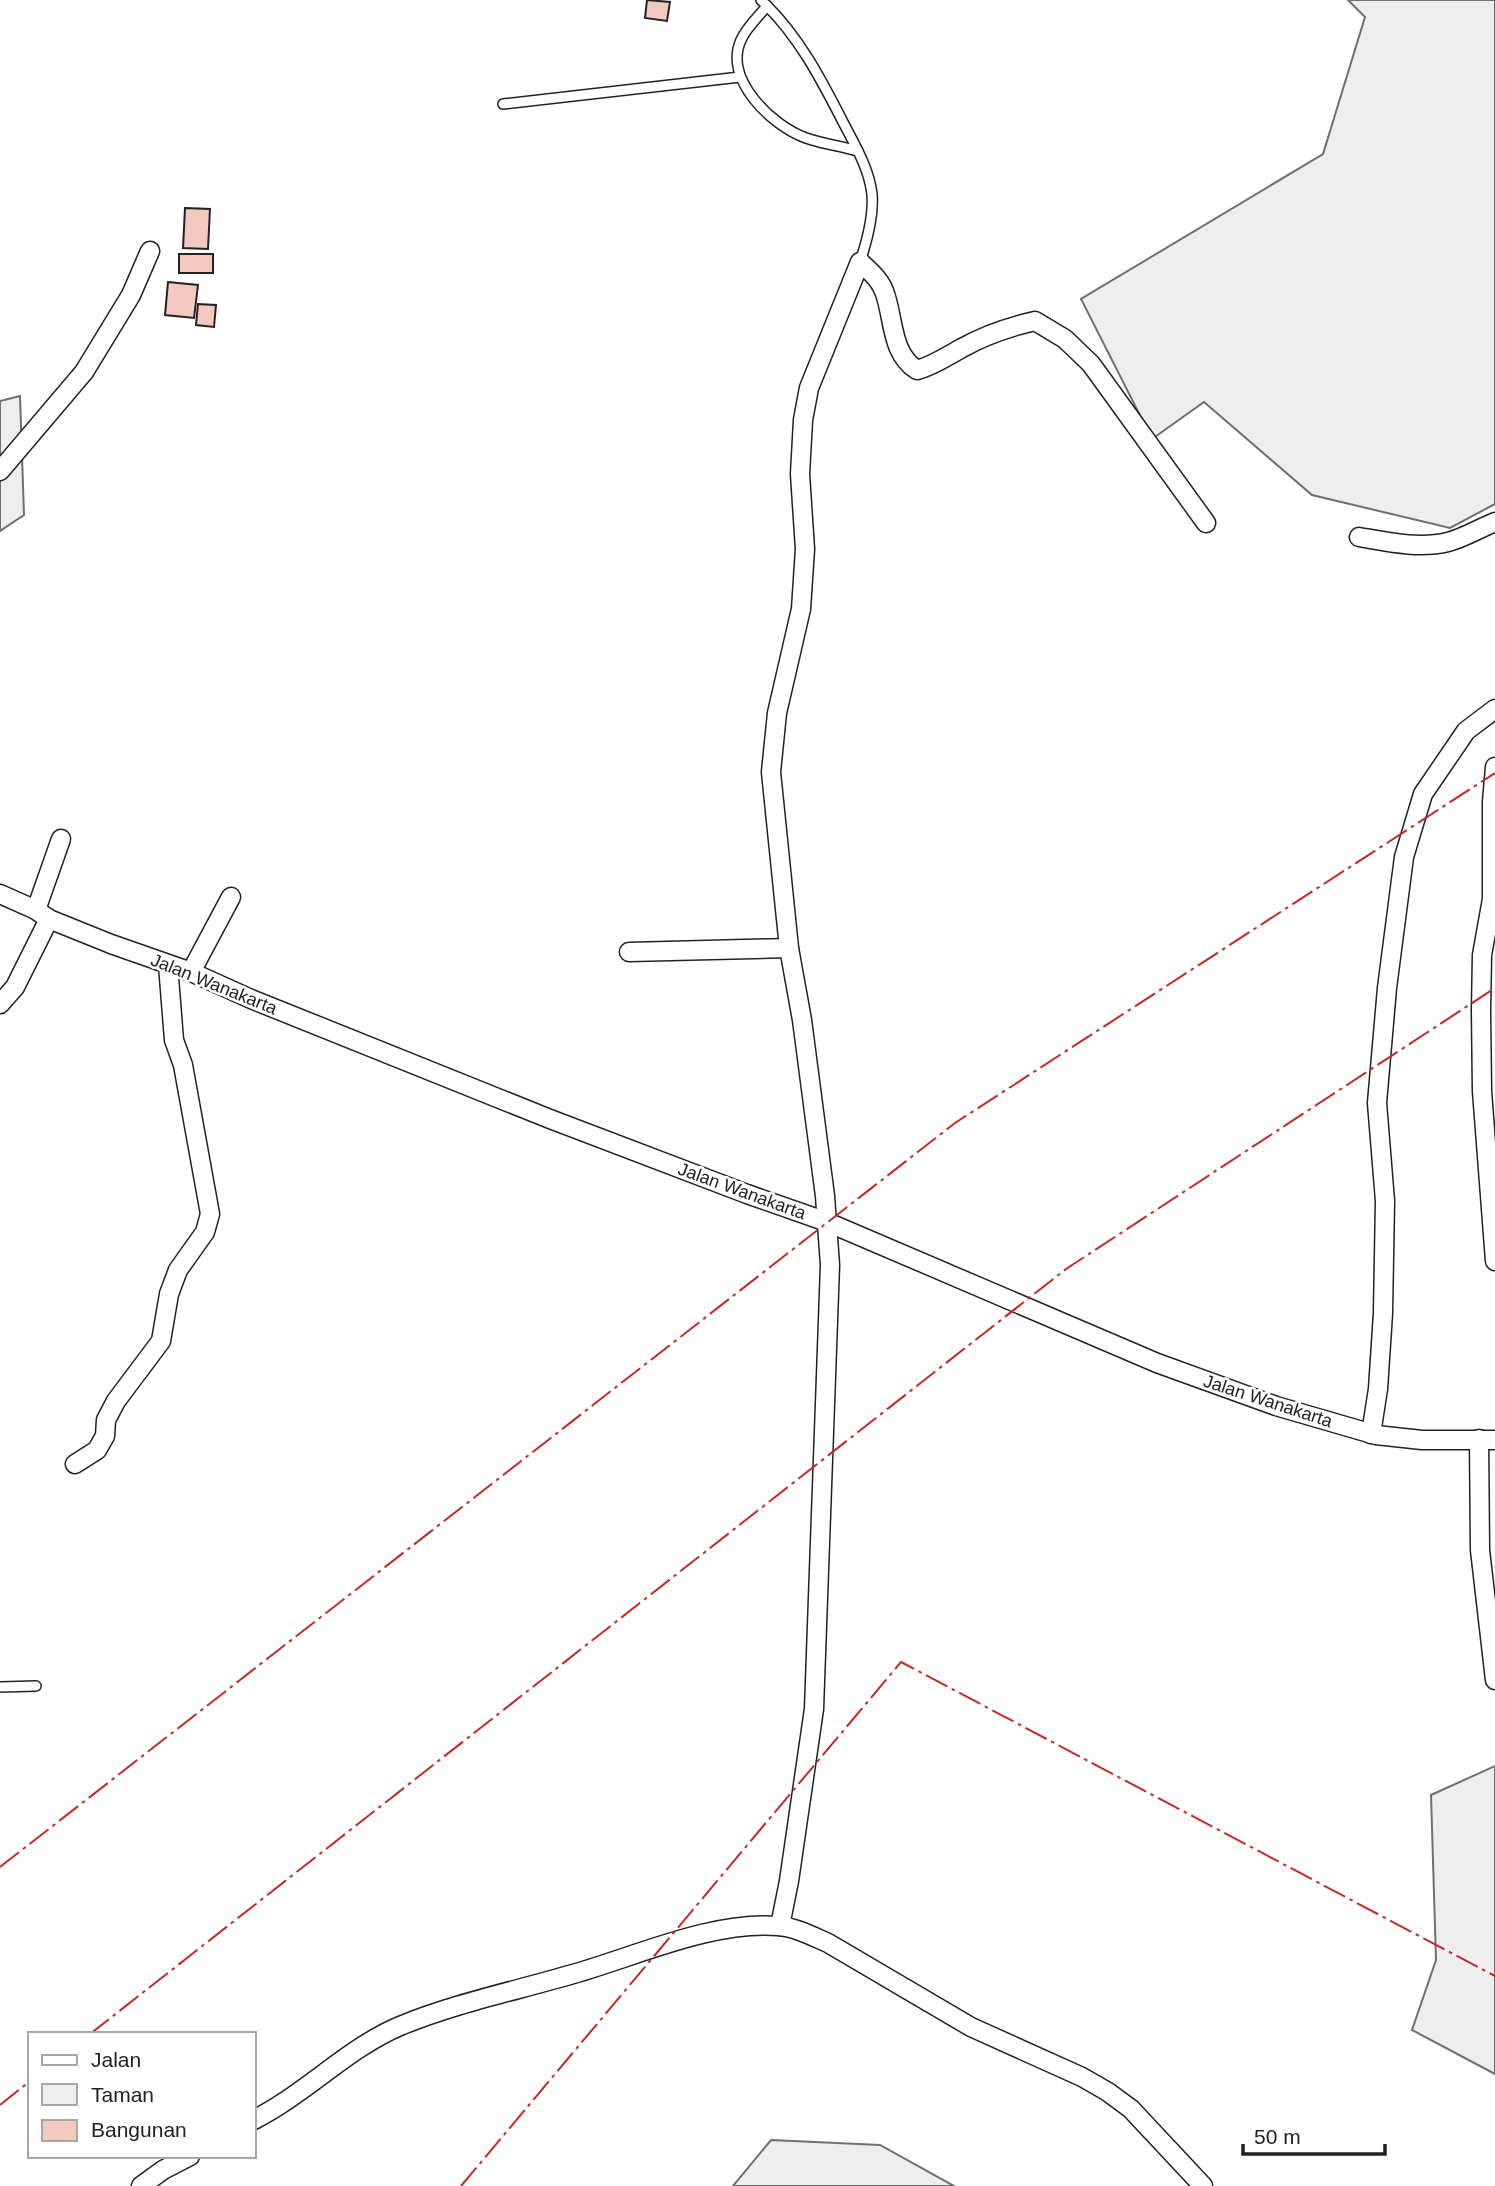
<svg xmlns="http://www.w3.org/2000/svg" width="1495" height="2186" font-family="Helvetica,sans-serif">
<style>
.green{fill:#eee;stroke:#6f6f6f;stroke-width:2}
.building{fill:#f3c9c0;stroke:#222;stroke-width:2}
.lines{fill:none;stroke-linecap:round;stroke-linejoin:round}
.service-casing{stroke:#222;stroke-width:12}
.minor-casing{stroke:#222;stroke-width:21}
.service{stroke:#fff;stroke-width:9}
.minor{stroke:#fff;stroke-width:18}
.power{stroke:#c62828;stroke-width:2;stroke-dasharray:24 5 3.5 5;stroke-linecap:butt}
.labels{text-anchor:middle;stroke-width:5;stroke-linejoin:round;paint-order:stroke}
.street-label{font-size:18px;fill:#222;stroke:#fff}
</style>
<rect width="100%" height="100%" fill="#fff"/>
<g class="green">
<path d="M1348,0h147v504l-45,24 -138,-33 -108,-93 -52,37 -71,-140 242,-145 42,-137z"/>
<path d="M20,396l4,119 -24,16v-130z"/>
<path d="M1495,1766v308l-83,-44 24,-70 -5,-165z"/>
<path d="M771,2140l109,5 74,41h-221z"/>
</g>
<g class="building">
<path d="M647,0l23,2 -3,19 -22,-3z"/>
<path d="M185,208l25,1 -2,40 -25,-1z"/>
<rect x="179" y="254" width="34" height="19"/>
<path d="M168,282l30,3 -4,33 -29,-3z"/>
<path d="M198,304l18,1 -2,22 -18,-2z"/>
</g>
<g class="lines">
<g class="service-casing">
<g id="service">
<path d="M761,0c37,34 61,81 83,124 12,23 25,45 28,70 2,22 -5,47 -12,68"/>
<path d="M767,6c-8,10 -21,22 -26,34 -18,39 31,86 65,98 17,6 35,8 52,13"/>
<path d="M503,104l237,-27"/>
<path d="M0,1687l36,-1"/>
</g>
</g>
<g class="minor-casing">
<g id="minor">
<path d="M0,471l84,-99 47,-77 19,-44"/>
<path d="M1359,537c29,5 60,12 89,5 16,-4 32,-14 47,-20"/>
<path d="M1495,767l-3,35v97l-10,56 -1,55 1,81 13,170"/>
<path d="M0,894l36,16 13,9 62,25 80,28 60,27 299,120 197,75 80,28 330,141 119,43 100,29 46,5h73"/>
<path d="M36,910l25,-71"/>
<path d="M629,952l160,-4"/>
<path d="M191,972l40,-75"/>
<path d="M0,1004l15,-17 34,-68"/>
<path d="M1371,1434l7,-45 5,-76 2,-112 -8,-98 10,-115 17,-131 19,-63 43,-63 29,-22"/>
<path d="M1479,1439l1,111 15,130"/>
<path d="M75,1464l22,-14 8,-14 1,-16 10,-19 45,-60 8,-47 9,-24 27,-38 5,-18 -27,-149 -9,-25 -6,-75"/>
<path d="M780,1926l9,-45 25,-172 16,-444 -5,-69 -23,-176 -13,-72 -18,-176 6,-59 24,-104 4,-60 -5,-75 3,-54 6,-32 51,-126c11,10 22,19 26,35 8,26 6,57 31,73 16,-4 30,-14 45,-22 23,-13 47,-21 73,-27l30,18 26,25 115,159"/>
<path d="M254,2120c9,-5 18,-10 27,-16 39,-25 76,-60 119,-78 56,-23 115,-35 173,-52 64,-18 138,-53 205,-48 17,1 34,10 50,17l143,84 111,50 26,15 23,17 72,77"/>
<path d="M141,2186l22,-16 27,-14"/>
</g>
</g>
<use href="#service" class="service"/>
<use href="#minor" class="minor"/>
<g class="power">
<path d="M0,1867l955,-744 540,-350"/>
<path d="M90,2034l976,-765 429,-281"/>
<path d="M0,2105l30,-24"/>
<path d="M461,2186l440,-524 594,314"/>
</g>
</g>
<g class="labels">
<g class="street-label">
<text transform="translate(214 984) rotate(22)" y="6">Jalan Wanakarta</text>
<text transform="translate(742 1191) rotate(20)" y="6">Jalan Wanakarta</text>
<text transform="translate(1268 1401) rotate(18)" y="6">Jalan Wanakarta</text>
</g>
</g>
<rect x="28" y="2032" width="228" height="126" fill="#ffffff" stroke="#a7a7a7" stroke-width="2"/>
<rect x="42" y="2055" width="35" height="10" fill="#ffffff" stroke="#a7a7a7" stroke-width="2"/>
<text x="91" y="2067" font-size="21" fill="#222222">Jalan</text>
<rect x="42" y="2084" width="35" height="21" fill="#eeeeee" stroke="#a7a7a7" stroke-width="2"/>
<text x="91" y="2102" font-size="21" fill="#222222">Taman</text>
<rect x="42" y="2120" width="35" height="21" fill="#f3c9c0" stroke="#a7a7a7" stroke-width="2"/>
<text x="91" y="2137" font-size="21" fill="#222222">Bangunan</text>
<path d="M1243 2144v10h142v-10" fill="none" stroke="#222222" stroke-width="3.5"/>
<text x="1254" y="2144" font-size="21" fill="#222222" stroke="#ffffff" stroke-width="5" paint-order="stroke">50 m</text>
</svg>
